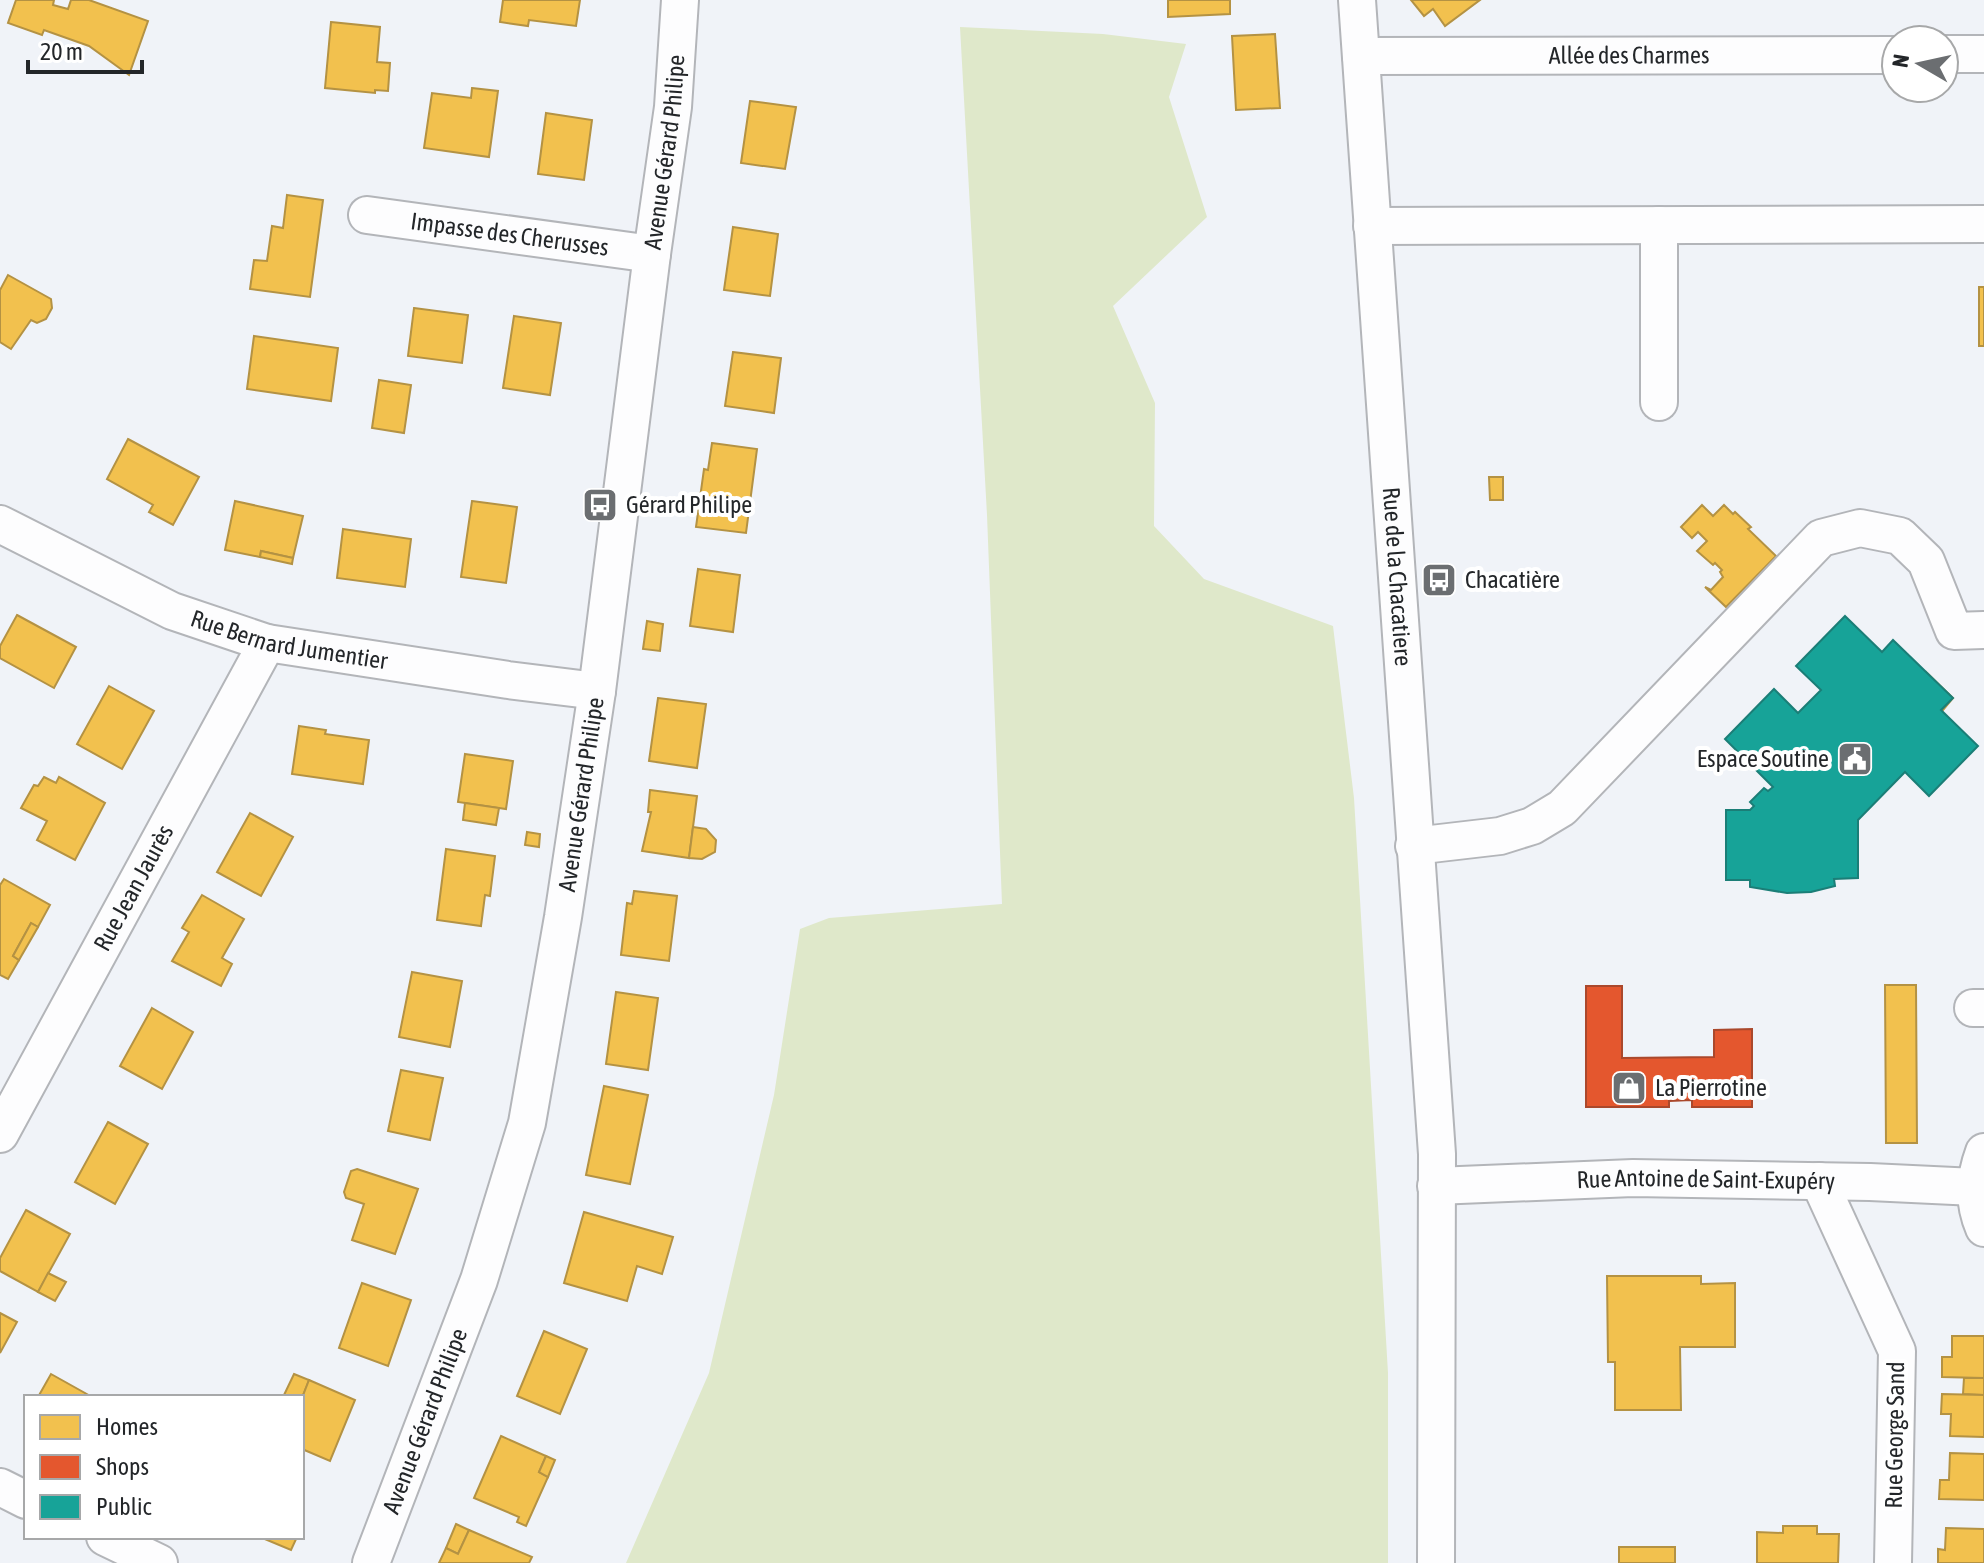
<svg xmlns="http://www.w3.org/2000/svg" width="1984" height="1563" font-family="'Asap Condensed',sans-serif">
<style>
.green{fill:#dfe8ca}
.homes{fill:#f2c14e;stroke:#b49243;stroke-width:2}
.shops{fill:#e4572e;stroke:#aa482c;stroke-width:2}
.public{fill:#17a398;stroke:#1b7e77;stroke-width:2}
.lines{fill:none;stroke-linecap:round;stroke-linejoin:round}
.minor-casing{stroke:#b3b5b9;stroke-width:40}
.minor{stroke:#fdfdfe;stroke-width:36}
.labels{text-anchor:middle;stroke-width:8;stroke-linejoin:round;paint-order:stroke}
.street-label{font-size:24px;fill:#232629;stroke:#fff}
.poi-label{font-size:24px;fill:#232629;stroke:#fff;text-anchor:start}
</style>
<rect width="100%" height="100%" fill="#f0f3f8"/>
<path class="green" d="M960,27l143,7 83,10 -17,53 38,120 -94,89 42,97 -1,123 50,53 129,47 21,172 34,575v190h-762l83,-190 65,-278 26,-166 29,-11 173,-14 -15,-389z"/>
<g class="homes">
<path d="M16,0h38l-1,5 15,4 3,-9h18l59,21 -19,54 -40,-29 -45,-16 -2,5 -34,-12z"/>
<path d="M503,0h77l-4,26 -47,-6 -1,6 -28,-4z"/>
<path d="M1168,0h62v14l-62,3z"/>
<path d="M1411,0h69l-35,26 -12,-17 -9,7z"/>
<path d="M331,22l49,5 -3,35 13,1 -2,28 -13,-1v3l-50,-5z"/>
<path d="M1275,34l5,74 -44,2 -4,-74z"/>
<path d="M472,88l26,3 -9,66 -65,-9 8,-55 39,5z"/>
<path d="M750,101l46,6 -11,62 -44,-6z"/>
<path d="M546,113l46,7 -8,60 -46,-6z"/>
<path d="M287,195l36,5 -13,97 -60,-8 4,-29 13,1 5,-35 11,2z"/>
<path d="M733,227l45,7 -8,62 -46,-6z"/>
<path d="M8,275l43,24 1,9 -6,11 -9,4 -6,-3 -20,29 -11,-7v-52z"/>
<rect x="1979" y="287" width="5" height="59"/>
<path d="M414,308l54,7 -6,48 -54,-7z"/>
<path d="M514,316l47,7 -11,72 -47,-7z"/>
<path d="M254,336l84,12 -7,53 -84,-12z"/>
<path d="M733,352l48,6 -7,55 -49,-7z"/>
<path d="M379,380l32,5 -7,48 -32,-5z"/>
<path d="M128,439l71,38 -26,48 -24,-13 4,-7 -46,-26z"/>
<path d="M712,443l45,6 -11,84 -50,-6 8,-58 4,1z"/>
<path d="M1489,477h14v23h-13z"/>
<path d="M235,501l68,15 -10,42 -32,-7 -1,6 -35,-7z"/>
<path d="M472,501l45,6 -11,76 -45,-6z"/>
<path d="M1702,505l11,11 11,-11 9,9 2,-2 16,15 -3,2 28,27 -50,51 -21,-20 6,3 12,-13 -3,-5 2,-2 -7,-7 -2,2 -16,-14 10,-10 -9,-9 -6,6 -11,-11z"/>
<path d="M343,529l68,10 -6,48 -68,-9z"/>
<path d="M261,551l32,7 -1,6 -32,-7z"/>
<path d="M698,569l42,6 -7,57 -43,-6z"/>
<path d="M17,615l59,32 -22,41 -54,-30v-12z"/>
<path d="M647,621l16,3 -3,27 -17,-2z"/>
<path d="M1926,672l27,26 -36,43 -29,-29z"/>
<path d="M109,686l45,25 -32,58 -45,-25z"/>
<path d="M658,698l48,6 -9,64 -48,-7z"/>
<path d="M299,726l27,4 -1,4 44,6 -6,44 -71,-10z"/>
<path d="M465,754l48,7 -7,48 -48,-7z"/>
<path d="M44,777l12,6 3,-6 46,26 -30,57 -38,-20 10,-19 -26,-13 13,-23 4,1z"/>
<path d="M650,790l47,6 -8,62 -47,-7 9,-39h-3z"/>
<path d="M465,803l34,5 -3,17 -33,-5z"/>
<path d="M250,813l43,24 -32,59 -44,-24z"/>
<path d="M693,827l13,2 10,11 -1,12 -13,7 -13,-1z"/>
<path d="M527,832l13,2 -1,13 -14,-2z"/>
<path d="M446,849l49,7 -5,40 -5,-1 -4,31 -44,-6z"/>
<path d="M4,879l46,26 -12,22 -7,-4 -18,33 6,4 -11,19 -8,-4v-90z"/>
<path d="M634,891l43,5 -8,65 -48,-6 6,-52 5,1z"/>
<path d="M202,895l42,24 -22,39 10,6 -11,22 -49,-25 17,-29 -7,-4z"/>
<path d="M31,923l7,4 -19,33 -6,-4z"/>
<path d="M412,972l50,9 -12,66 -51,-10z"/>
<path d="M1885,985h31l1,158h-31z"/>
<path d="M616,992l42,6 -10,72 -42,-6z"/>
<path d="M152,1008l41,24 -31,57 -42,-23z"/>
<path d="M401,1070l42,8 -13,62 -42,-9z"/>
<path d="M604,1086l44,9 -18,89 -44,-9z"/>
<path d="M108,1122l40,22 -33,60 -40,-22z"/>
<path d="M357,1169l61,20 -23,65 -43,-14 12,-36 -18,-6 -2,-6 7,-21z"/>
<path d="M26,1210l44,24 -32,58 -38,-21v-13z"/>
<path d="M584,1212l89,25 -11,37 -25,-8 -10,35 -63,-18z"/>
<path d="M48,1273l18,9 -11,19 -17,-9z"/>
<path d="M1607,1276h94v8l34,-1v64h-55l1,63h-66v-48h-7z"/>
<path d="M362,1283l49,17 -23,66 -49,-18z"/>
<path d="M0,1313l17,9 -17,31z"/>
<path d="M544,1331l43,18 -27,65 -43,-18z"/>
<path d="M1952,1336h32v42l-42,-1v-20h10z"/>
<path d="M51,1374l41,23h-54z"/>
<path d="M294,1374l15,6 -7,18 -18,-3z"/>
<path d="M1964,1378h20v17l-21,-1z"/>
<path d="M309,1380l46,20 -25,61 -28,-12v-51z"/>
<path d="M1942,1394l42,1v42l-34,-1 1,-22h-10z"/>
<path d="M501,1436l45,20 -7,16 9,5 -22,49 -9,-4 2,-5 -45,-19z"/>
<path d="M1950,1453l34,1v46l-45,-1 1,-19h9z"/>
<path d="M546,1456l9,4 -7,17 -9,-5z"/>
<path d="M456,1524l13,6 -11,24 -12,-6z"/>
<path d="M1783,1526h34v8h22l-1,29h-81v-31l26,1z"/>
<path d="M1946,1528l38,1v34h-46v-14l7,1z"/>
<path d="M469,1530l63,27 -3,6h-90l7,-15 12,6z"/>
<path d="M260,1537h37l-6,13z"/>
<rect x="1619" y="1547" width="56" height="16"/>
</g>
<path class="shops" d="M1586,986h36v72l92,-1v-27l38,-1v78h-60v-7l-23,1v6h-83z"/>
<path class="public" d="M1845,616l37,36 11,-12 60,58 -12,12 37,36 -49,50 -24,-24 -47,48v58l-24,1 1,7 -24,6 -24,1 -37,-6v-7h-24v-70h24l4,-4 -4,-4 14,-14 4,3 5,-4 -48,-48 49,-50 24,24 23,-23 -25,-24z"/>
<g class="lines">
<g class="minor-casing">
<g id="minor">
<path id="s1" d="M1357,0l80,1154 -1,409"/>
<path d="M1944,54h40"/>
<path id="s2" d="M1361,56l535,-1"/>
<path id="s3" d="M367,215l285,39"/>
<path d="M1659,225v177"/>
<path d="M1372,226l612,-2"/>
<path id="s4" d="M0,524l172,87 95,32 241,37 89,11"/>
<path d="M1414,846l86,-10 32,-10 30,-18 259,-270 39,-10 40,8 26,25 28,70 30,-1"/>
<path d="M1973,1008h11"/>
<path id="s5" d="M0,1134l267,-491"/>
<path d="M1984,1152c-10,27 -11,50 0,76"/>
<path d="M1819,1181l78,170 -4,212"/>
<path id="s6" d="M1436,1186l197,-8 237,4 105,5"/>
<path d="M0,1487l26,13"/>
<path d="M105,1537l54,26"/>
<path id="s7" d="M371,1563l108,-283 48,-157 36,-206 34,-226 55,-437 21,-147 7,-107"/>
</g>
</g>
<use href="#minor" class="minor"/>
</g>
<defs>
<g id="bus-square" transform="scale(1.8)"><rect x="-9" y="-9" width="18" height="18" rx="4" fill="#6b6e71" stroke="#fff"/><path d="M-5-6H5V4H4V6H2V4H-2V6H-4V4H-5ZM-3.5-4V0h7V-4ZM-3.5 1.2v1.5H-2V1.2ZM2 1.2v1.5H3.5V1.2Z" fill="#fff"/></g>
<g id="civic-square" transform="scale(1.8)"><rect x="-9" y="-9" width="18" height="18" rx="4" fill="#6b6e71" stroke="#fff"/><path d="M-.6-6.5H3V-4.5H.6V-3L4-1V1h2V6H-6V1h2V-1L-.6-3ZM-1.2 2.5V6h2.4V2.5Z" fill="#fff"/></g>
<g id="shop-square" transform="scale(1.8)"><rect x="-9" y="-9" width="18" height="18" rx="4" fill="#6b6e71" stroke="#fff"/><path d="M-5-2.5h2.3a2.7 3.5 0 0 1 5.4 0H5L5.5 6h-11ZM-1.5-2.5h3a1.5 2.3 0 0 0-3 0Z" fill="#fff"/></g>
</defs>
<g fill-rule="evenodd">
<use href="#bus-square" x="600" y="505"/>
<use href="#bus-square" x="1439" y="580"/>
<use href="#civic-square" x="1855" y="759"/>
<use href="#shop-square" x="1629" y="1088"/>
</g>
<g class="labels">
<g class="street-label">
<text dy="8" stroke="none"><textPath href="#s2" startOffset="268">Allée des Charmes</textPath></text>
<text dy="8" stroke="none"><textPath href="#s7" startOffset="1448">Avenue Gérard Philipe</textPath></text>
<text dy="8" stroke="none"><textPath href="#s3" startOffset="144">Impasse des Cherusses</textPath></text>
<text dy="8" stroke="none"><textPath href="#s1" startOffset="578">Rue de la Chacatiere</textPath></text>
<text dy="8" stroke="none"><textPath href="#s4" startOffset="314">Rue Bernard Jumentier</textPath></text>
<text dy="8" stroke="none"><textPath href="#s7" startOffset="800">Avenue Gérard Philipe</textPath></text>
<text dy="8" stroke="none"><textPath href="#s5" startOffset="280">Rue Jean Jaurès</textPath></text>
<text dy="8" stroke="none"><textPath href="#s6" startOffset="270">Rue Antoine de Saint-Exupéry</textPath></text>
<text dy="8" stroke="none"><textPath href="#s7" startOffset="152">Avenue Gérard Philipe</textPath></text>
<text transform="translate(1895 1435) rotate(-89)" y="8">Rue George Sand</text>
</g>
<g class="poi-label">
<text x="626" y="513">Gérard Philipe</text>
<text x="1465" y="588">Chacatière</text>
<text x="1829" y="767" text-anchor="end">Espace Soutine</text>
<text x="1655" y="1096">La Pierrotine</text>
</g>
</g>
<rect x="24" y="1395" width="280" height="144" fill="#ffffff" stroke="#a7a8a9" stroke-width="2"/>
<rect x="40" y="1415" width="40" height="24" fill="#f2c14e" stroke="#a7a8a9" stroke-width="2"/>
<text x="96" y="1435" font-size="24" fill="#232629">Homes</text>
<rect x="40" y="1455" width="40" height="24" fill="#e4572e" stroke="#a7a8a9" stroke-width="2"/>
<text x="96" y="1475" font-size="24" fill="#232629">Shops</text>
<rect x="40" y="1495" width="40" height="24" fill="#17a398" stroke="#a7a8a9" stroke-width="2"/>
<text x="96" y="1515" font-size="24" fill="#232629">Public</text>
<g transform="translate(1920 64) rotate(279)"><circle r="38" fill="#ffffff" stroke="#a7a8a9" stroke-width="2"/>
<path d="M0-6L14 30L0 20L-14 30Z" fill="#6b6e71"/>
<text y="-12" font-size="22" font-weight="bold" text-anchor="middle" fill="#232629">N</text>
</g>
<path d="M28 60v12h114v-12" fill="none" stroke="#232629" stroke-width="4"/>
<text x="40" y="60" font-size="24" fill="#232629" stroke="#ffffff" stroke-width="6" paint-order="stroke">20 m</text>
</svg>
